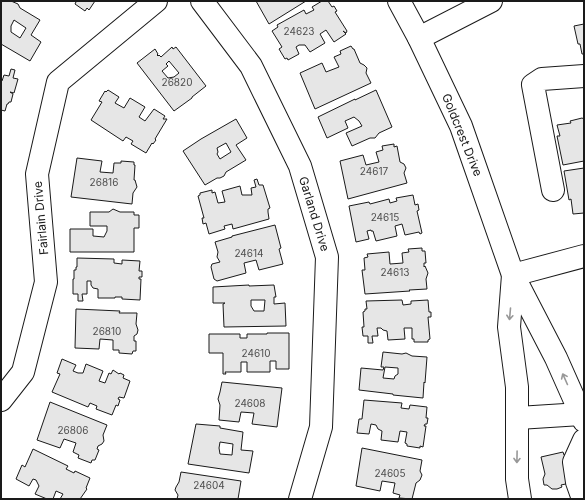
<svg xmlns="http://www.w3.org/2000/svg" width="585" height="500" font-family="Inter,sans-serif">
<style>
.building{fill:#e6e6e6;stroke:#1a1a1a;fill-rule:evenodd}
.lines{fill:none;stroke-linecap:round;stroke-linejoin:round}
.minor-casing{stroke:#1a1a1a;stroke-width:24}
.minor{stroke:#fff;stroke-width:22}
.oneway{stroke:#989898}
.labels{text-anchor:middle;stroke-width:3;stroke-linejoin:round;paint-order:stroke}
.number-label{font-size:10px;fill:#4d4d4d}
.street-label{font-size:12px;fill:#1a1a1a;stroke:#fff}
</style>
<rect width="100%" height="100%" fill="#fff"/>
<g class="building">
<path d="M1,1h10l7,3 2,4 20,12 -9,15 10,7 -11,19 -29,-17zM14,20l12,8 -6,10 -9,-6v-6z"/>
<path d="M74,1h21l-6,9 -2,-2 -2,3 -10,-7 1,-2z"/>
<path d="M256,1h50l-37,23z"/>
<path d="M322,1h6l4,6 2,-1 3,5 -2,1 12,19 -1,2 -3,-2 3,3 -12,8 -8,-12 -6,4 5,9 -15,9 -5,-7h-6l-3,2 3,7 -11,6 -1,-2 -2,1 -6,-10 3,-2 -10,-16 6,-4 -1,-2 27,-15 2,4 8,-4 -2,-3z"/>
<path d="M584,24v30h-2l-2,-10h-2l-4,-18z"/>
<path d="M351,46l2,3h1l6,14 4,2 3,3 -1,5 5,10 -56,26 -15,-36 22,-10 4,9 13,-5 -5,-10 7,-3 -1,-3z"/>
<path d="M172,47l1,2 3,-2 30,39 -14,11v1l-18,13 -37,-48 18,-14 3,5 -1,1 1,1 1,-1 2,2zM169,61l10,12 -5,4 -6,1 -6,-7 6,-5 -2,-2z"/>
<path d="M11,69l4,1 -2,8 5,1 -4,14 -4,-1 3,2 -2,8h-2l-1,2h-1l-2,7 -4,-1v-29h1l2,-6 5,1z"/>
<path d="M108,90l11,7 -4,6 9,5 6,-10 15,9 -6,10 6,4 9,-12 11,7 -2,3h4l-12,20 1,1 -3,4 -1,-1 -6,10 -15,-9 2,-3 -7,-4 -3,4 -32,-21 11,-18 -3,-1 6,-10 1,1z"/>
<path d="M376,90l16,37 -13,6 -4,5h-5l-18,8 -6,-13 16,-7 -3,-5 -5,-4 -9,4 3,7 -21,10 -9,-21 37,-18v1z"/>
<path d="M582,118l2,1v42l-21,4 -6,-29h3l-3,-11 14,-2 -1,-2z"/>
<path d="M236,119l11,19 -11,7 10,15 -20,12 -2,4 -4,2h-3l-12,7 -22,-34 18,-12zM226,143l5,9 -11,7 -3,-5 1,-2 -1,-4z"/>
<path d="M394,144v3l3,-1 3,16 4,2 2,4 -2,5 3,10 -59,16 -8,-38 23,-6 3,10 13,-3 -3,-10 7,-2 -1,-4z"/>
<path d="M77,158l25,3 -2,11 13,1 1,-10h7v-2l13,1v3h1l-1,15h1l2,7 -4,6 -1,11 -61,-7z"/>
<path d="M584,168v45l-11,1 -2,-15 -2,1 -5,-29z"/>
<path d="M257,179l2,6h4l7,23 -2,1v3l1,7 -36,10 -1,-5 -8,2 1,3 -16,5 -3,-11 -3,1 -1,-6h2l-6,-22 2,-1v-2l12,-3v3l3,-1 3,11 7,-1 -3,-11 18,-5 2,9h10l-1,-7 5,-1 -2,-7z"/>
<path d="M413,195l2,10 3,-1 1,6 -2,1 5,22 -2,1 -1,-2 -14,3 -3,-11 -7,2 2,10 -21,5 -3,-10h-2v-1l-4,1 2,8 -13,3 -7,-36 20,-4 1,2 19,-5 1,4 7,-2 -1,-3z"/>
<path d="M113,209l7,3h14v3h5v13h-5v24h-64v-23h23v7l11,1 3,-6v-5h-17v-14h19z"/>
<path d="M275,225l6,23 -2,1 4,15 -24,6 -3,-10 -12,3 2,10 -29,8 -3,-2 -3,-12 1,-3 8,-2 -3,-5 1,-5 -3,-10 17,-5v-1z"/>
<path d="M422,248v3h3l1,12h-2v4l1,-1 3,7 -2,6 1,10 -18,1 1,1 -45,3 -3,-24h3l-1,-12 4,-1 -1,-3 22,-2 1,12 13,-1 -1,-10 7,-1 -1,-3z"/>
<path d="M77,258l37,1v4l8,1v-4l18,1 -1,10h3v6h-3v2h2l-1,21 -18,-1v-2h-7v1h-17v-9l-5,-1 -2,-3v-4h-4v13h-5l1,7h-5v-7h-5v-15h1v-9h2v-3h1z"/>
<path d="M249,285v1l25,-1 2,12h-2v7l11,-1 1,23 -62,1 -1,-23 2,-1h-12v-16zM251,300h14l-1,11h-10l-3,-5z"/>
<path d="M402,300l1,5 8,-1v-3l17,-1 1,12h2v5h-3l2,22 -2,1v2h-14v-3h-2v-11h-8l1,11 -17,1 -1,-9 -4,-1 -2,-2h-4l1,8h-6l1,7h-5v-7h-5l-1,-9h2l-1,-15 2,-1v-2h2l-1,-8z"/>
<path d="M76,309l44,2 -1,2h18l-1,11 2,6 -1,4 -3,2v5h2v10h-3l-1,3 -13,-1v-3h-6v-10l-13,-1 -1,10 -24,-1z"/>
<path d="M267,333h22v36h-13v-8h-6v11h-23v-10h-6v10h-16l1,2h-3v-21h-14v-19h31v4h7v-4h20z"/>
<path d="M383,352l19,2 4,-1 6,3 15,1 -2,26 -1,-1 -1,16 -30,-3v-1l-34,-4 2,-22 22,2 1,-3h-3zM385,367l13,1v6l-3,2 -1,3 -11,-1z"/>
<path d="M62,359l14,6 -3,6 5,2h5l3,-9 17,7 -4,10 6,2 4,-10 2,1 2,-4 6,4 1,-1 4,2 -1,3 7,3 -6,17 -5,-1 -1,2 2,1 -2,6 -2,-1 -4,10 -16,-6 1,-3 -7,-3 -2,4 -36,-15 8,-18 -3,-1z"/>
<path d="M222,382l60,6 -5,39 -25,-3 2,-11 -13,-1 -2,10 -20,-2 1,-15 -2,-6 2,-7z"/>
<path d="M364,400l38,3 -1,5 8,1 1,-4 17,2 -1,11h2l-1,6h-2l-1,2h2l-3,21 -3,-1v2l-13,-2v-2l-2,-1 2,-11 -7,-1 -2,11 -17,-2 1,-9 -4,-2 -2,-4 -5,-1 -2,10 -12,-1 2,-14h3z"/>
<path d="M50,402l57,23 -4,10 1,6 -2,3 -4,2 -1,3 2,1 -4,10h-3l-1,3 -13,-5 1,-3 -6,-3 3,-9 -12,-4 -4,9 -23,-8z"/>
<path d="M196,424l24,2v2l23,4 -2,18 12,1 -4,22 -61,-9zM220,442l13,2 -1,11 -12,-1 -1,-6z"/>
<path d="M362,448l60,12 -2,11 2,4 -2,5 -4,3 -4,16 -13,-1 1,-3 -7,-2 2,-10 -13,-2 -2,10 -24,-5z"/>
<path d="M33,449l35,17 -2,3 8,4 1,-2 15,7 -4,10 1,1 -7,10h-20l3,-5 -7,-3 -3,8h-6l-12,-5 4,-8 -3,-6 -3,-1 -4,7 -13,-7 6,-14 3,2z"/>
<path d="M563,452l1,3h1l2,8 17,17 -23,5 1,2 -5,2h-5l-5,-4h-3l-1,-6 2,-5 -4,-17z"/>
<path d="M181,472l60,9 -3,18h-61l1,-4 -3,-5 1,-3 3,-5z"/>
</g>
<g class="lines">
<g class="minor-casing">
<g id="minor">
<path d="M202,1l49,65 49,100 27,91 -6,170 -21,72"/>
<path d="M399,1l20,37 42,88 52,149 43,83 28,63"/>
<path d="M419,38l72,-37"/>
<path d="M553,190l-20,-105 9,-6 42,-3"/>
<path d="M513,275l-4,52 8,60v92l3,20"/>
<path d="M513,275l71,-19"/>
<path d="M1,400l22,-28 23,-90 -9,-108 21,-92 98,-81"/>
<path d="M518,418l63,-4"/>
<path d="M583,499l-6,-17 -3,-20 10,-22"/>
</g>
</g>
<use href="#minor" class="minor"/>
</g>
<defs><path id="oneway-shaft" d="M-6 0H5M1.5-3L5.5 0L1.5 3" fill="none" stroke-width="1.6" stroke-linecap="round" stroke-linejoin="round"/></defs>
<g class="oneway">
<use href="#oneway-shaft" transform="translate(510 314) rotate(95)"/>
<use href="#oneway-shaft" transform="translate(565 379) rotate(-114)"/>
<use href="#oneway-shaft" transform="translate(517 457) rotate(91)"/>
</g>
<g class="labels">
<g class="number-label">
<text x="299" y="35">24623</text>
<text x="177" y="86">26820</text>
<text x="374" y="175">24617</text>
<text x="104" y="186">26816</text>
<text x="385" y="221">24615</text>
<text x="249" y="257">24614</text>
<text x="395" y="276">24613</text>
<text x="107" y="335">26810</text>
<text x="256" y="357">24610</text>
<text x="250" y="407">24608</text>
<text x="73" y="434">26806</text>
<text x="390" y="477">24605</text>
<text x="209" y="489">24604</text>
</g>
<g class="street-label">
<text transform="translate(462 135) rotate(68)" y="4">Goldcrest Drive</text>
<text transform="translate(314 214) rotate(73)" y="4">Garland Drive</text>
<text transform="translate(41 218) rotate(-95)" y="4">Fairlain Drive</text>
</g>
</g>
<rect width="585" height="500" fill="none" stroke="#1a1a1a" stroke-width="4"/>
</svg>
